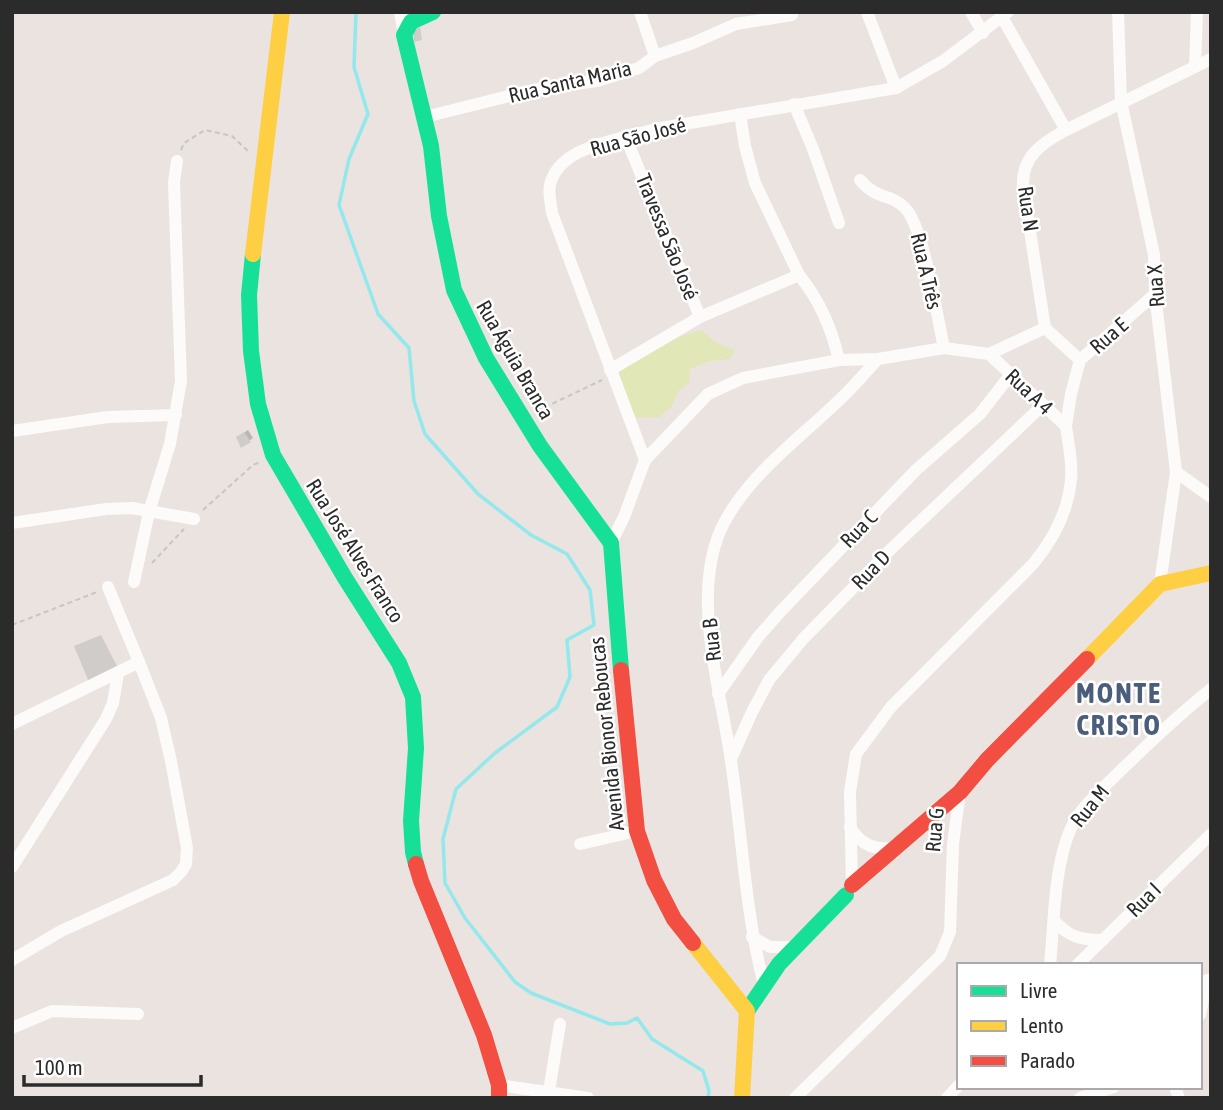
<svg xmlns="http://www.w3.org/2000/svg" width="1223" height="1110" font-family="'Asap Condensed',sans-serif">
<style>
.pitch{fill:#e1e7b6}
.shadow{fill:#0003}
.lines{fill:none;stroke-linecap:round;stroke-linejoin:round}
.stream{stroke:#93e8eb;stroke-width:3.5}
.building{fill:#d0ccc9}
.path{stroke:#c6c6c6;stroke-width:2;stroke-dasharray:5 3.5;stroke-linecap:butt}
.street{stroke:#fcfbfa;stroke-width:12}
.fast{stroke:#16e098;stroke-width:16}
.slow{stroke:#ffcf43;stroke-width:16}
.jam{stroke:#f24e42;stroke-width:16}
.labels{text-anchor:middle;stroke-width:5;stroke-linejoin:round;paint-order:stroke}
.street-label{font-size:21px;fill:#2b2b2b;stroke:#fff}
.district-label{font-size:28px;font-weight:bold;letter-spacing:2px;fill:#4a5e7c;stroke:#fff}
</style>
<rect width="100%" height="100%" fill="#eae3e0"/>
<path class="pitch" d="M701,330l15,13 19,7 -5,9 -21,2 -19,8 -1,14 -11,8 -6,15 -13,11 -24,1 -17,-47 57,-33z"/>
<path class="shadow" d="M248,430l5,8 -11,8 -1,-11z"/>
<g class="lines">
<path class="stream" d="M356,12l-2,55 14,47 -19,45 -10,46 39,109 31,34 5,53 11,33 53,60 53,41 36,19 23,36 4,35 -27,15 3,37 -13,30 -62,46 -39,36 -13,50 2,44 20,35 50,64 16,11 79,31 17,-1 10,-5 15,21 51,32 6,20 -1,7"/>
</g>
<g class="building">
<path d="M420,27l2,13 -8,2 -1,-13z"/>
<path d="M244,432l7,10 -10,6 -5,-11z"/>
<path d="M101,635l18,35 -30,12 -15,-36z"/>
</g>
<g class="lines">
<g class="path">
<path d="M181,150l3,-7 21,-13 27,6 16,15"/>
<path d="M537,411l65,-31"/>
<path d="M203,510l50,-45 7,-3"/>
<path d="M152,563l32,-34"/>
<path d="M12,625l85,-33"/>
</g>
<g class="street">
<path d="M400,12l4,23"/>
<path d="M640,12l15,44"/>
<path d="M867,12l29,76"/>
<path d="M971,12l12,21"/>
<path d="M1118,12l3,89 33,154 1,39 21,178 -16,112"/>
<path d="M1002,17l64,113"/>
<path d="M1195,66l2,-54"/>
<path d="M794,104l19,45 26,74"/>
<path d="M740,114l5,32 10,37 44,92"/>
<path d="M425,117l112,-28 60,-8 42,-13 16,-12 38,-13 43,-19 56,-9"/>
<path d="M860,180c18,21 31,13 45,28 19,19 32,109 39,140"/>
<path d="M700,317l99,-42c21,26 32,52 40,85"/>
<path d="M1045,328l-22,-142c-1,-30 19,-43 43,-56l145,-71"/>
<path d="M1045,328l35,32"/>
<path d="M989,354l56,-26"/>
<path d="M610,370l90,-53 -74,-179"/>
<path d="M1066,426l5,-32 9,-34 75,-66"/>
<path d="M12,431l96,-14 68,-2"/>
<path d="M645,460l-93,-247c-1,-9 -4,-19 -2,-28 9,-40 71,-45 105,-56l241,-41 47,-27 65,-49"/>
<path d="M1176,472l35,25"/>
<path d="M12,523l94,-14 26,-1 62,11"/>
<path d="M611,543l13,-26 21,-57 63,-66 35,-16 96,-18 39,-1 66,-11 45,6 77,72c2,17 7,37 5,54 -3,32 -18,60 -38,84l-142,143 -35,47 -6,38 2,93 -2,3"/>
<path d="M134,582l15,-70 21,-68 11,-63 -7,-199 3,-21"/>
<path d="M108,587l31,75"/>
<path d="M718,694l40,-57 23,-26 135,-141 64,-56 31,-40"/>
<path d="M12,724l127,-62 22,56 10,43 16,87 -1,16 -5,8 -8,8 -112,51 -49,29"/>
<path d="M731,759l21,-47 17,-32 34,-41 88,-90 152,-144"/>
<path d="M850,827c12,19 24,23 46,21"/>
<path d="M580,844l57,-13"/>
<path d="M12,867l94,-148 7,-16 5,-29"/>
<path d="M1054,920c14,17 27,20 49,20"/>
<path d="M752,937l18,10h24"/>
<path d="M1050,965c4,-41 4,-100 21,-137 8,-19 27,-35 41,-49 32,-31 64,-62 99,-90"/>
<path d="M1077,965l134,-131"/>
<path d="M763,981c-18,-72 -21,-146 -32,-220 -10,-72 -43,-172 -6,-240 26,-47 71,-80 109,-116 16,-14 29,-30 44,-46"/>
<path d="M1200,1015l7,-35"/>
<path d="M12,1028l40,-17 86,3"/>
<path d="M499,1085l89,13"/>
<path d="M1175,1087l4,11"/>
<path d="M549,1091l11,-67"/>
<path d="M795,1098l145,-142 10,-24 3,-88 7,-52"/>
<path d="M947,1098l12,-13"/>
<path d="M1080,1098l34,-11"/>
</g>
<g class="fast">
<path d="M433,12l-22,10 -7,13 27,111 8,70 15,74 32,68 54,88 71,97 10,127"/>
<path d="M253,254l-4,41 2,56 7,53 15,51 72,123 54,85 14,34 3,51 -5,73 2,31 3,12"/>
<path d="M747,1011l32,-47 67,-69"/>
</g>
<g class="slow">
<path d="M253,254l29,-242"/>
<path d="M1087,659l73,-75 51,-11"/>
<path d="M693,943l54,68 -5,87"/>
</g>
<g class="jam">
<path d="M621,670l16,161 17,49 20,39 19,24"/>
<path d="M416,864l5,17 63,154 15,50v13"/>
<path d="M852,885l108,-93 27,-32 100,-101"/>
</g>
</g>
<g class="labels">
<g class="street-label">
<text transform="translate(570 82) rotate(-13)" y="7">Rua Santa Maria</text>
<text transform="translate(638 137) rotate(-15)" y="7">Rua São José</text>
<text transform="translate(1028 209) rotate(82)" y="7">Rua N</text>
<text transform="translate(667 237) rotate(68)" y="7">Travessa São José</text>
<text transform="translate(926 271) rotate(77)" y="7">Rua A Três</text>
<text transform="translate(1156 286) rotate(-94)" y="7">Rua X</text>
<text transform="translate(1109 336) rotate(-41)" y="7">Rua E</text>
<text transform="translate(515 360) rotate(60)" y="7">Rua Águia Branca</text>
<text transform="translate(1029 392) rotate(43)" y="7">Rua A 4</text>
<text transform="translate(859 529) rotate(-46)" y="7">Rua C</text>
<text transform="translate(355 551) rotate(58)" y="7">Rua José Alves Franco</text>
<text transform="translate(871 570) rotate(-46)" y="7">Rua D</text>
<text transform="translate(712 640) rotate(-96)" y="7">Rua B</text>
<text transform="translate(607 734) rotate(-96)" y="7">Avenida Bionor Reboucas</text>
<text transform="translate(1090 806) rotate(-51)" y="7">Rua M</text>
<text transform="translate(935 830) rotate(-85)" y="7">Rua G</text>
<text transform="translate(1144 900) rotate(-45)" y="7">Rua I</text>
</g>
<g class="district-label">
<text x="1119" y="703">MONTE<tspan x="1119" dy="32">CRISTO</tspan></text>
</g>
</g>
<rect width="1223" height="1110" fill="none" stroke="#2b2b2b" stroke-width="28"/>
<rect x="957" y="963" width="245" height="126" fill="#ffffff" stroke="#aaaaaa" stroke-width="2"/>
<rect x="971" y="986" width="35" height="10" fill="#16e098" stroke="#aaaaaa" stroke-width="2"/>
<text x="1020" y="998" font-size="21" fill="#2b2b2b">Livre</text>
<rect x="971" y="1021" width="35" height="10" fill="#ffcf43" stroke="#aaaaaa" stroke-width="2"/>
<text x="1020" y="1033" font-size="21" fill="#2b2b2b">Lento</text>
<rect x="971" y="1056" width="35" height="10" fill="#f24e42" stroke="#aaaaaa" stroke-width="2"/>
<text x="1020" y="1068" font-size="21" fill="#2b2b2b">Parado</text>
<path d="M24 1075v10h177v-10" fill="none" stroke="#2b2b2b" stroke-width="3.5"/>
<text x="35" y="1075" font-size="21" fill="#2b2b2b" stroke="#ffffff" stroke-width="5" paint-order="stroke">100 m</text>
</svg>
